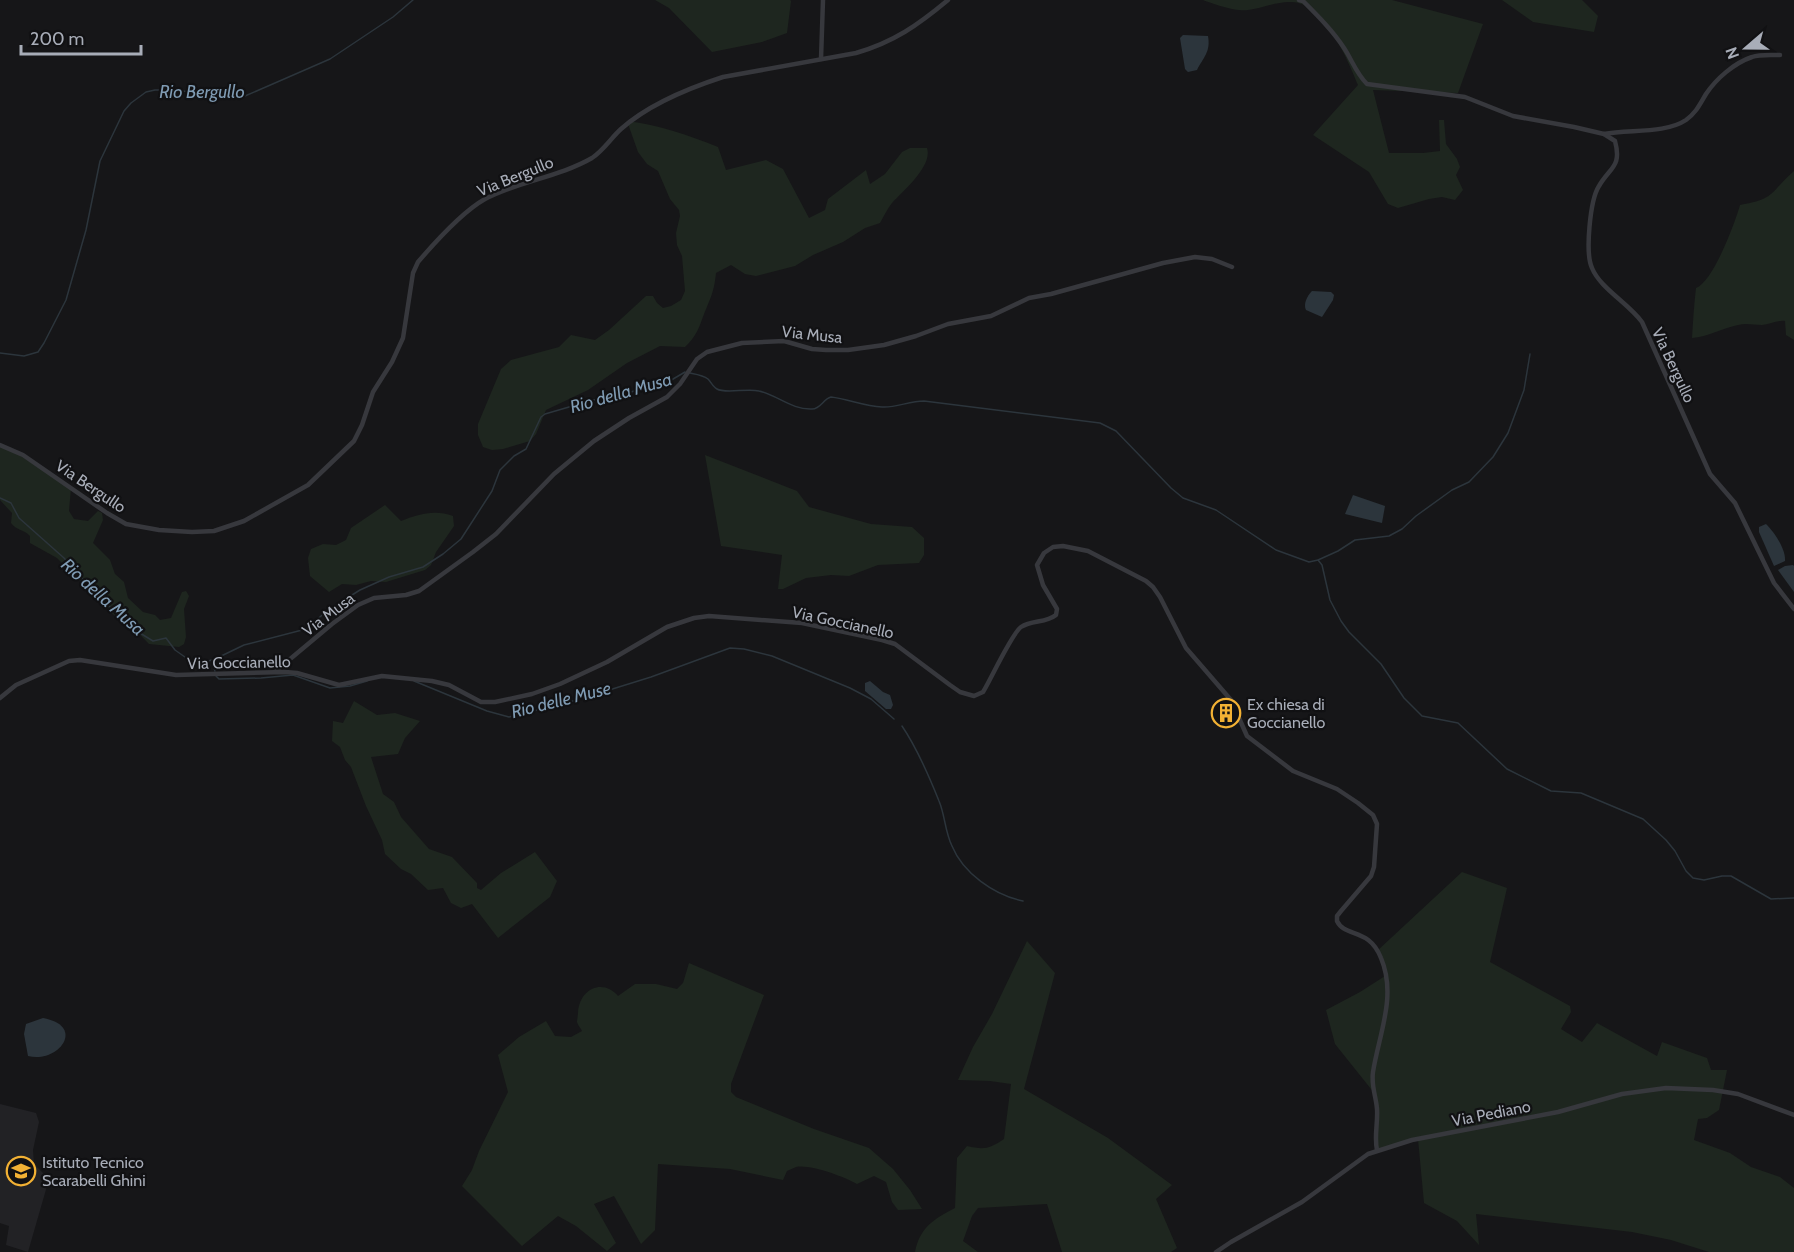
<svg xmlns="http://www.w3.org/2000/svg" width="1794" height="1252" font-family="Cabin,sans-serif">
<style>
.built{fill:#222225}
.green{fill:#1e261f}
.water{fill:#2c353c}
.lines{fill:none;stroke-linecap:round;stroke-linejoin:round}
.stream{stroke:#2c353c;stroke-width:1.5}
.minor{stroke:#37383d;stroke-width:4.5}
.labels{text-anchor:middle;stroke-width:4.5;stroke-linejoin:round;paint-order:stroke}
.street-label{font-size:16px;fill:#a8adb8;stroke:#111113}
.poi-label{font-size:16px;fill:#a8adb8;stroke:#111113;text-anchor:start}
.water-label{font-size:18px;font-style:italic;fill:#7f9bb3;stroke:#111113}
</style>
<rect width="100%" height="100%" fill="#161618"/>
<path class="built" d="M0,1104l36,9 3,9 -6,28 1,14 15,15 -21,73 -22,-7 3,-19 -9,-3z"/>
<g class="green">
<path d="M655,0h135l1,1 -4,32 -25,9 -50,10 -43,-44z"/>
<path d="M1203,0h189l91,24 -25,69 -85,-3 16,63h34l17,-2 -1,-31h5l2,24 11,15 3,8 -4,8 7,15 -8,10 -13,-3 -13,2 -31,9 -10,-4 -19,-32 -56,-37 45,-50c-10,-25 -34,-82 -66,-83 -14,-1 -30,6 -44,8 -11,2 -35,-6 -45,-10z"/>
<path d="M1502,0h80l16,16 -4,16 -61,-10z"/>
<path d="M627,121c32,4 61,14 91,26l8,23 40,-10 17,9 26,49 16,-8 3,-11 38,-29 4,14 15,-10 17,-22 8,-4h17c6,18 -24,43 -35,55 -5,6 -8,13 -12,20l-15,5 -22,14 -30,13 -18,11 -39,10 -11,-2 -14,-9 -15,8c-2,19 -5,24 -12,41 -5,14 -8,23 -19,33l-25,-1 -33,17 -39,27 -42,20 -10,24 -6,7 -27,8 -11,1 -9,-3 -5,-12v-11l23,-55 10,-9 48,-13 12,-12 24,5 14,-10 37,-34h7l4,7 6,5 8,-2 10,-6 4,-9 -3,-35 -5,-11 -1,-12 4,-17 -1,-6 -9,-11 -12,-28 -11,-7 -9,-12z"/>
<path d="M1794,171v169l-8,-5 -1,-14c-7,-1 -15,3 -23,4 -8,0 -16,-2 -24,0 -16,3 -30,12 -46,13 1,-17 2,-33 4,-50 17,-6 39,-65 44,-83 36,-6 29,-12 54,-34z"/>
<path d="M0,446l13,5 58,37 -2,23 5,8 14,2 10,-10 4,2 1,7 -10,23 17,17 5,14 9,8 4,16 15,14 12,3 5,5 11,-2 11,-26 4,-1 3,5 -5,13 2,28 -2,7 -5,3 -30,-3 -27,-28 -5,2 -60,-60 -27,-15v-7c-6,-7 -13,-5 -19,-13l1,-10 -12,-13z"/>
<path d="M705,455l92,36 12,16 62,17 41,3 12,11v17l-5,8 -41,2 -29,11 -18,-1 -25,3 -23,11h-5l4,-34 -61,-9z"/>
<path d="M385,505l16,16c17,-7 34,-12 52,-5l1,10 -18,26 -5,13 -6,5 -39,12 -15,-1 -15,4 -14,-1 -13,8 -19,-16 -2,-18 3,-9 12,-5 13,1 10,-5 5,-12z"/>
<path d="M354,701l23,14 18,-2 25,8 -15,17 -7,16 -27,3 12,37 11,8 7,15 28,32 23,8 25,26v5l4,2 20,-17 34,-21 22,29 -7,16 -52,41 -26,-34 -11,4 -10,-5 -8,-15 -15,2 -17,-16 -10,-5 -16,-15 -3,-14 -16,-34 -15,-39 -6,-7 -5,-13 -8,-6 1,-20 10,2z"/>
<path d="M1462,872l45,16 -17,74 80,44 1,6 -10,17 21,13 15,-19 60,33 5,-14 45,16 4,12h16l-8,40 -12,8 -9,1 -4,21 36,13 21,14 29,10 14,11v64h-85l-38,-12 -39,-8 -156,-18 3,31 -22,-24 -33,-18 -6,-64 -40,10 -3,-55 -40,-50 -9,-34 34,-18 25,-16 -8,-25z"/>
<path d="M1027,941l28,32 -31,116 84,49 64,47 -16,14 21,49 -6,4h-109l-15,-48 -69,4 -6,8 -9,25 15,11h-63c5,-25 19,-33 40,-44l2,-50 10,-12c17,4 22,3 37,-7l7,-55 -21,-3 -32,-1 15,-33 19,-33z"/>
<path d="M689,963l75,32 -33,89v8l5,5 78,32 55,19 24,21 17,21 12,19 -24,1 -6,-8 -6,-20 -12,-6 -17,8c-12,-7 -47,-20 -61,-17 -3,1 -6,3 -9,4l-4,9 -53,-11 -72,-5 -3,66 -14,14 -27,-48 -20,8 22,39 -9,8 -31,-25 -18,-10 -36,30 -60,-60 10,-16 7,-19 29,-59 -10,-37 21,-18 27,-16 9,15 16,1 11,-6c-1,-3 -4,-5 -5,-9 0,-1 1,-8 1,-9 1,-24 25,-35 40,-17l17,-12h21l21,5 6,-6z"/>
</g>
<g class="water">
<path d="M1183,35l25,1c3,16 -5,22 -11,34l-9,2 -3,-3 -5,-31z"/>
<path d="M1312,291l19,1 3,3 -1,5 -11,17 -16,-7c-3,-6 1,-14 6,-19z"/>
<path d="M1353,495l32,11 -3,17 -37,-9z"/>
<path d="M1766,524c8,8 20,25 19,37l-11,5 -15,-34v-5z"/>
<path d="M1793,565l1,1v26l-16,-22 7,-4z"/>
<path d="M870,681l13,11 7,3 3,10 -2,4h-5l-21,-18v-8z"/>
<path d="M43,1018c44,8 15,46 -15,38l-4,-22 2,-10z"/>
</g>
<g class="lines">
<g class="stream">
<path d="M0,353l24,3 14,-4 6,-9 22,-43 20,-70 14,-69 24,-50 7,-8 15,-11 9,-2h20l46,6h24l85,-37 63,-42 20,-17"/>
<path d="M690,373c5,1 13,2 18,6 3,3 5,8 9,10 8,5 30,-1 42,2 18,4 33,19 53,18 9,0 11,-10 19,-12 17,2 33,9 51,10 14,1 27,-6 42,-6l176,22 16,8 55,57 12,10 33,12 60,40 33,12 9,-2 20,-9 17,-11 34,-4 13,-7 14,-13 36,-26 17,-8 24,-25 15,-24 16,-43 6,-36"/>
<path d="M0,498l11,5 8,15 45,40 33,37 38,35 18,11 13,-3 9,12 17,12 10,1 13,-4 29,-14 62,-16 22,-19 32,-20 29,-13 34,-10 20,-13 18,-15 31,-48 8,-21 14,-14 12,-7 15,-32 4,-3 48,-14 23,-3 39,-13 13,-2 17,-10"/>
<path d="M1318,560l4,5 8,35 11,21 8,11 32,32 23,34 18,18 36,7 49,46 44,22 30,2 62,26 23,21 9,11 11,20 7,7 11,2 18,-4h9l40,23 23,-1"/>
<path d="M212,661l3,10"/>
<path d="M216,676l3,3 42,-1 32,-3 37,13 20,-2 17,-5"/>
<path d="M414,681l73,30 22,6 68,-17 74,-23 79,-29 14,1 28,7 78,32 21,11 23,20"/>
<path d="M902,726c15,22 27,50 37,75 6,14 6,31 13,45 11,27 42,49 71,55"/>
</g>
<g class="minor">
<path d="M1299,0l4,1c15,15 30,30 41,47 8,12 12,25 23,36l98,13 48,19 61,11 30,7 11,7c7,26 -5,26 -16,45 -9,14 -14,67 -7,82 8,20 36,35 50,54l68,152 25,29 39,80 20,26"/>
<path d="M821,59l2,-59"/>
<path d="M1604,134c25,-5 61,0 82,-14 10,-7 14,-16 20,-26 10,-15 28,-31 46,-37 8,-3 19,-2 28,-2"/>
<path d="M0,445l23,10 84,58 19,11 33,6 33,2 22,-1 30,-10 64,-36 46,-44 8,-16 11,-33 19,-30 11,-24 10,-65 5,-11c18,-21 44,-50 67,-63 34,-18 74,-22 107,-41 12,-8 19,-20 29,-29 27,-24 68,-41 102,-52l133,-24c38,-11 62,-28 92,-53"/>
<path d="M277,670l55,-46 26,-19 16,-7 32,-3 13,-4 54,-39 23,-18 58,-60 40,-33 35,-23 38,-21 13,-13 17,-25 10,-7 35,-9 42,-2 28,8 14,1h22l36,-5 32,-9 32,-12 43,-8 38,-18 22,-4 112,-31 32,-6 17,2 20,8"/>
<path d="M0,698l16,-13 53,-24 11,-1 96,15 109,-3 12,1 42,12 43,-9 50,5 17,4 32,17h14l37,-8 28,-10 47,-22 60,-35 27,-9 15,-2 93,7 80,17 13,4 55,41 10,7 14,4 9,-4c8,-13 29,-59 38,-65 11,-7 25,-4 35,-12l1,-6 -14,-24 -6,-20 7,-12 9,-6 10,-1 25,5 58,30 7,6 7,10 26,51 45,52 16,36 46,35 44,18 21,14 15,12 4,9 -3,43 -3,9 -30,35 -4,5v5c8,17 32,6 44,37 16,38 -2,76 -8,114 -2,14 3,24 4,37 1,14 -3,28 0,41"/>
<path d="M1216,1252l15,-10 71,-40 66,-48 44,-14 146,-28 64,-18 44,-6 47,2 25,4 56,21"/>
</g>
</g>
<defs>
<g id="building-ring" transform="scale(1.5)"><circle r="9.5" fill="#111113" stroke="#f2b134" stroke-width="1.5"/><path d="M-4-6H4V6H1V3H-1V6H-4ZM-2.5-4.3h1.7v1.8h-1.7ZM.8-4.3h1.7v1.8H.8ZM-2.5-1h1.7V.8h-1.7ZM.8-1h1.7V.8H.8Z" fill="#f2b134"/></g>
<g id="school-ring" transform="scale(1.5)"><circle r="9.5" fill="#111113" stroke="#f2b134" stroke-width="1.5"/><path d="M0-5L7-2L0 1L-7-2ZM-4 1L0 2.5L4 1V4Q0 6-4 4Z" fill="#f2b134"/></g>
</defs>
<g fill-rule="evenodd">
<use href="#building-ring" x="1226" y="713"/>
<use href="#school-ring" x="21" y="1171"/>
</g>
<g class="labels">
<g class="street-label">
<text transform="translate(515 176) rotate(-22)" y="6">Via Bergullo</text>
<text transform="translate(812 334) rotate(6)" y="6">Via Musa</text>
<text transform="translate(1674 365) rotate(65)" y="6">Via Bergullo</text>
<text transform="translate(91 486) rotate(34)" y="6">Via Bergullo</text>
<text transform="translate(328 614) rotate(-37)" y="6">Via Musa</text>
<text transform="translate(843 622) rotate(12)" y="6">Via Goccianello</text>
<text transform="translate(239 662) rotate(-1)" y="6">Via Goccianello</text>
<text transform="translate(1491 1113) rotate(-11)" y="6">Via Pediano</text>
</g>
<g class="poi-label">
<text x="1247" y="710">Ex chiesa di<tspan x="1247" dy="18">Goccianello</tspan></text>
<text x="42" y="1168">Istituto Tecnico<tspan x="42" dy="18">Scarabelli Ghini</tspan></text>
</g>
<g class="water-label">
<text x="202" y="98">Rio Bergullo</text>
<text transform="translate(621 393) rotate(-16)" y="6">Rio della Musa</text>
<text transform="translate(103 597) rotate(42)" y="6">Rio della Musa</text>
<text transform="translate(561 700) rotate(-14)" y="6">Rio delle Muse</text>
</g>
</g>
<g transform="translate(1746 48) rotate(250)" stroke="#111113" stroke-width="4.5" paint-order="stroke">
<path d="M0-4.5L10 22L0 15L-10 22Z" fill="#a8adb8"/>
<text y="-9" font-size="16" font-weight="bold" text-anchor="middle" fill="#a8adb8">N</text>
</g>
<path d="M21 45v9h120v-9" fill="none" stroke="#a8adb8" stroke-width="3"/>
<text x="30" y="45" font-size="18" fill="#a8adb8" stroke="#111113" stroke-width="4.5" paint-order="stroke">200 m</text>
</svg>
